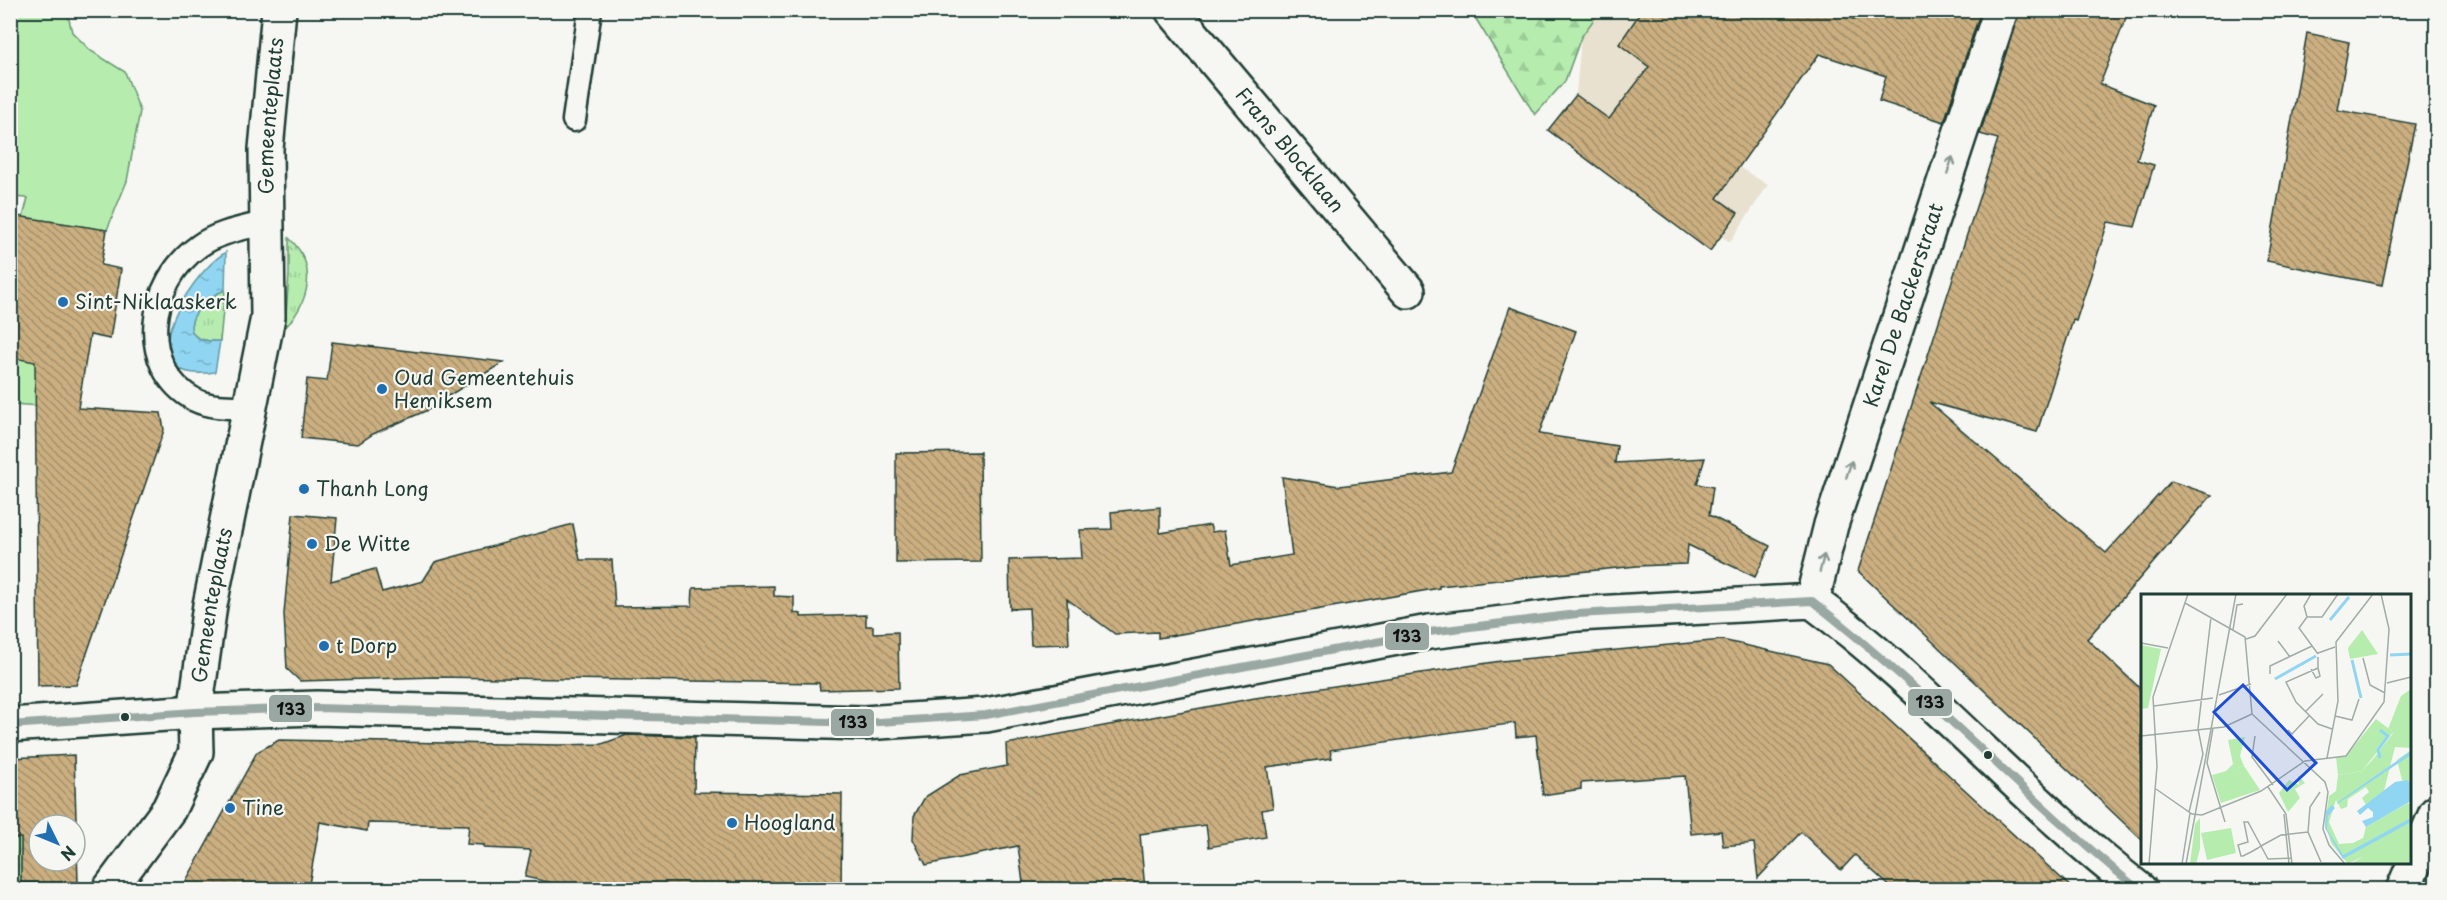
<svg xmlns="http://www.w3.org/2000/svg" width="2447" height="900" font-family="'Playpen Sans',sans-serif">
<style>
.built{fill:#e9e1d0}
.grass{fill:url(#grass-tufts);stroke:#6a9572;stroke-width:1.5}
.forest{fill:url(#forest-firs);stroke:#6a9572;stroke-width:1.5}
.park{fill:#b6edaf;stroke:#6a9572;stroke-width:1.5}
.garden{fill:url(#garden-furrows);stroke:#6a9572;stroke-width:1.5}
.water{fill:url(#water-ripples);stroke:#6399a6;stroke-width:1.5}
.building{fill:url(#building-back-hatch);stroke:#1f3d34;stroke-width:1.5;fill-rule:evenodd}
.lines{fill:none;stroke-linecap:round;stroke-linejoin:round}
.service-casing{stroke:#1f3d34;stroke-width:27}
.minor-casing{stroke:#1f3d34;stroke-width:38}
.tertiary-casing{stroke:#1f3d34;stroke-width:38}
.service{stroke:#f6f6f2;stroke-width:22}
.minor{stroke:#f6f6f2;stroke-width:33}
.tertiary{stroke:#f6f6f2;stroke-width:33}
.bus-1-casing{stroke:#f6f6f2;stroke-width:12}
.bus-1{stroke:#9aa8a4;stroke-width:8}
.oneway{stroke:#8a9a93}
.poi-dot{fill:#1f6fb2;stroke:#f6f6f2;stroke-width:2}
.bus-dot{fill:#1f3d34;stroke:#f6f6f2;stroke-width:2}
.labels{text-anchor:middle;stroke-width:4.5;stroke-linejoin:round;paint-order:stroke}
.street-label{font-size:20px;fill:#1f3d34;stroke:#f6f6f2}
.poi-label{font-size:20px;fill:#1f3d34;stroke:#f6f6f2;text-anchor:start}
.inset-river{fill:none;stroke:#90d6f2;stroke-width:3}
.inset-road{fill:none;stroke:#a0aca6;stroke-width:1.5}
.view{fill:#1d4ed8;fill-opacity:0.15;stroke:#1d4ed8;stroke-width:3}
.inset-edge{fill:none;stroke:#1f3d34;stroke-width:3}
.line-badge{stroke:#f6f6f2;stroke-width:2}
.pale-badge-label{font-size:16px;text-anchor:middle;font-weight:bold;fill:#111}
</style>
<defs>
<pattern id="grass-tufts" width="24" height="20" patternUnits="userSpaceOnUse" patternTransform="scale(1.5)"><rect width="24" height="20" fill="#b6edaf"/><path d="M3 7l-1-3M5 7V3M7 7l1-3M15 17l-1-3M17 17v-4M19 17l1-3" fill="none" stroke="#9ccc97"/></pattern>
<pattern id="forest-firs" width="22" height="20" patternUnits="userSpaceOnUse" patternTransform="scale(1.5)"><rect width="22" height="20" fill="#b6edaf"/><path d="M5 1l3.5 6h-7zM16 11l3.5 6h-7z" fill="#9ccc97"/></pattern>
<pattern id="garden-furrows" width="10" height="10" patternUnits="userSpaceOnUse" patternTransform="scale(1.5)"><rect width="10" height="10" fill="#b6edaf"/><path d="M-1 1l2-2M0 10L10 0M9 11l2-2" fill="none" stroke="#9ccc97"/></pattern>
<pattern id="water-ripples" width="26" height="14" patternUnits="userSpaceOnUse" patternTransform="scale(1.5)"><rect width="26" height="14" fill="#90d6f2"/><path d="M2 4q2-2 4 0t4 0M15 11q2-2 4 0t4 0" fill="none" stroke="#75afc5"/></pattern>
<pattern id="building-back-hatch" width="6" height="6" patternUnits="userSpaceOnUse" patternTransform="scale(1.5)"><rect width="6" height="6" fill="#cbaf80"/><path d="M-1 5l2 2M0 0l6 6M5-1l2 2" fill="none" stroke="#a4906a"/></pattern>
</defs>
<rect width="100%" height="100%" fill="#f6f6f2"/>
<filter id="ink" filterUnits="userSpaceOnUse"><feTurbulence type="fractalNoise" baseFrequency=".0167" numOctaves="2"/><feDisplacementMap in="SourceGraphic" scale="12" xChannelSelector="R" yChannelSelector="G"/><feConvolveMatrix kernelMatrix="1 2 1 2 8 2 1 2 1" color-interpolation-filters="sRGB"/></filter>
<g filter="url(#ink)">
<path class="built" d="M1600,11h250l-111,156 29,18 -38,57 -9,-6 -11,15 -162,-121 28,-35 5,-58z"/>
<g class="grass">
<path d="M289,238c29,27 21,63 -4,90l4,-53z"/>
<path d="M225,290l-5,51c-51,3 -25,-40 5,-51z"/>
</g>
<path class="forest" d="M1471,11h129l-19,26 -16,44 -30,34z"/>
<g class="park">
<path d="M10,11h57l5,21 19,19 34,21 15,39 -13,70 -20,49 -84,-13 5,-19 -17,-1z"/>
<path d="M10,357l66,12 -2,39 -63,-4z"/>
</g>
<path class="garden" d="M21,838v44h57l-6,7h-61l-1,-50z"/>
<path class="water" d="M226,252l-1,38c-30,11 -56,54 -5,51l-5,31c-91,14 -31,-94 11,-120z"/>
<g class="building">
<path d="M1642,10h191l22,10 3,-10h123l-37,112 -65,-21 7,-25 -67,-22 -102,144 21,15 -28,38 -162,-121 28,-35 33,24 40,-52 -30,-23z"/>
<path d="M2019,10h110l-29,74 54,21 -17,55 17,5 -19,62 -27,-5 -32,99 -3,-1 -36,112 -108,-30 177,151 65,-72 41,14 -125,144 55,51v150l-284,-269 140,-432 -18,-5z"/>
<path d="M2307,33l42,9 -12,68 78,14 -33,161 -115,-24z"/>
<path d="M10,215l97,15 -6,35 20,4 -11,70 -20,-4 -12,73 83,5 3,17 -88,255 -38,1 -3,-324 -25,-5z"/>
<path d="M1510,307l66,24 -37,103 78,12 -2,17 90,-5 -8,26 16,3 -4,28 61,31 -15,31 -67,-32 -2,19 -49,2 -198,20v2l-281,50v-6l-43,2 -48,-35 2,45 -38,1 -2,-37 -19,1 -1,-49 73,-2 -2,-28 32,-1 -1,-17 49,-5v26l50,-8 2,7 13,-2 6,35 61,-10 -10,-78 57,9 112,-14z"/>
<path d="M332,342l172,20 -74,45v2l-57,25 -15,10 -57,-6 6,-59 20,2z"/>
<path d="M980,452l1,110 -85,1v-110z"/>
<path d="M293,514l44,4 -6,63 44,-12 7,23 41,-11 12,-19 138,-38 7,36h32l3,47 77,-1 1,-18 81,-2v10l20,1v16l7,1v3l65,-2v11h7v7l25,-1 1,56 -79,2 -1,-7 -383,-6 -136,4 -13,-12 -3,-55z"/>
<path d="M1722,640l106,24 246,226h-180l-39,-35 -14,15 -40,-38 -43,46 -4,-35 -31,3 -2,-15 -30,3 -6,-58 -104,7v6l-38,6 -7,-60 -20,2 -1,-14 -185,27 2,8 -65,9 6,41 -11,2 4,27 -57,10 -3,-22 -66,9 5,56h-121l-6,-44 -92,19 -13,-26 1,-23 11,-19 35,-22 47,-9 -1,-22 249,-46 246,-37z"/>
<path d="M627,735l68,2 -1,55 148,2 -1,96h-257l-59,-13 6,-27 -47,-2v-3l-17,-1 2,-19 -101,-2 -1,8 -47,-9 -12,68h-127l76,-138 22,-12 281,5 42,-1z"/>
<path d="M74,755l4,127 -57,1v-45h-11v-80zM39,825h36v36h-36z"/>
</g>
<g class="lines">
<g class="service-casing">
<g id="service">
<path d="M574,120l16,-110"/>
<path d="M249,407c-17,0 -38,1 -54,-7 -60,-33 -47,-118 4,-154 19,-14 46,-18 69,-24"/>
</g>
</g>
<g class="minor-casing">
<g id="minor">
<path id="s1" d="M1172,10l236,281"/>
<path id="s2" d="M1812,601l19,-76 170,-515"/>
<path id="s3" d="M195,712l15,-107 58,-288 -2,-168 13,-139"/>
<path d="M2403,890l33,-77"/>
</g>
</g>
<g class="tertiary-casing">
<g id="tertiary">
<path d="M10,725l185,-13 122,-4 547,15 122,-8 443,-83 148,-18 235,-13c116,86 212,200 328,289"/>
<path d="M109,890l60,-81 27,-57 -1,-40"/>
</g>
</g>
<use href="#service" class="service"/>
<use href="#minor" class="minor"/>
<use href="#tertiary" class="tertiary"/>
<g class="bus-1-casing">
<path id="bus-1" d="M10,725l185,-13 122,-4 547,15 122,-8 443,-83 148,-18 235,-13c115,90 214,197 327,289"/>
</g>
<use href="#bus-1" class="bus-1"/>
</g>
<defs><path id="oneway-shaft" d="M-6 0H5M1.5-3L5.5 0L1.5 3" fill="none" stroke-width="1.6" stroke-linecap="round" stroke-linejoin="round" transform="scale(1.5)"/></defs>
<g class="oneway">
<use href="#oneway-shaft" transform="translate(1950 165) rotate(-72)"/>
<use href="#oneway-shaft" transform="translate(1849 469) rotate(-72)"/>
<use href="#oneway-shaft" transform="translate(1822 563) rotate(-76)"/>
</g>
</g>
<g class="poi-dot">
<circle cx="63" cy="302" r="6"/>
<circle cx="382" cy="389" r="6"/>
<circle cx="304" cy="489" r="6"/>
<circle cx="312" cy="544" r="6"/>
<circle cx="324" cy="646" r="6"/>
<circle cx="230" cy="808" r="6"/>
<circle cx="732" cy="823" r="6"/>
</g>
<g class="bus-dot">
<circle cx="125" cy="717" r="5"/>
<circle cx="1988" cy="755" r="5"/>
</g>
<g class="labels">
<g class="street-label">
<text dy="7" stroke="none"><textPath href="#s3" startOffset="603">Gemeenteplaats</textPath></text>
<text dy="7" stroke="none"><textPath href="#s1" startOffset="183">Frans Blocklaan</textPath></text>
<text dy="7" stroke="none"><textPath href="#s2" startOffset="310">Karel De Backerstraat</textPath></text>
<text dy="7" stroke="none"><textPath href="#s3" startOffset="108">Gemeenteplaats</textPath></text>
</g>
<g class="poi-label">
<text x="75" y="309">Sint-Niklaaskerk</text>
<text x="394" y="385">Oud Gemeentehuis<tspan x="394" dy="23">Hemiksem</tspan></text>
<text x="316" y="496">Thanh Long</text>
<text x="324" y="551">De Witte</text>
<text x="336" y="653">t Dorp</text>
<text x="242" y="815">Tine</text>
<text x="744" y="830">Hoogland</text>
</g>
</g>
<g transform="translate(2141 594)">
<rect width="270" height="270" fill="#f6f6f2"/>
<path d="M221,36l16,24 -28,5 -2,-11zM235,125l17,13 -31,39 -24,4 -2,-18 10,-1zM270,234v36h-60l42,-26z" fill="#b6edaf"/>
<path d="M270,95v59l-16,-1 -11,44 -18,14 -4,-7 7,-6 -3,-5 -18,12 -1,8 -6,2 -5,-9 -7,22 10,22 14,-1 10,-5 3,-11 42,-24 3,2v28l-12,3 -3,8 15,8v12h-43l-6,-7 -14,7 -17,-21 -6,-21 4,-26 7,-5 2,-16 24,-4 12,-13 19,-25 -5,-4 13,-33zM104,143l-5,19 4,10 -19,6 8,-8 -5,-24zM270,156v32l-9,-2 -5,-20zM59,224v31l-4,15h-6l5,-40z" fill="#b6edaf"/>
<path d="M103,172l16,24 -39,13 -9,-28z" fill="#b6edaf"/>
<path d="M0,51l20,4 -13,59 -7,1zM157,181l7,8 -10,6 5,9 -12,14 -9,-19 10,-13 10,5zM90,234l5,25 -29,7 -6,-27z" fill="#b6edaf"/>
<path d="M270,157v4l-74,49 1,-2zM265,186l5,2v19l-45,26 -4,-6 11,-4v-5l-5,-4 -8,7 -3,-4 38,-29zM191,211l3,3 -7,8 -1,13 16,26 68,-37v4l-68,37 -18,-31 1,-17z" fill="#90d6f2"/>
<path class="inset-river" d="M189,26l19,-23M249,61l21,-1M211,66l9,38M134,85l41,-23M239,136l8,6 -10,14 2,8"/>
<path class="inset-road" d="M44,9l60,34 7,77 73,68 3,10 -5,37 6,16 16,19M166,23l-8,11 19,26M166,23h15l16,-23M166,23l-3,-11 7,-12M92,36l4,-25 6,-1M105,45l9,-3 32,-42M137,47l12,16M0,49l27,5M177,59l17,-6M177,63v11l-32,14 10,20 22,22 14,5M222,64l7,27 15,8M170,75l5,9 4,-2 -2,-8M129,80v-8l42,-20M246,89l24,-6M78,101l32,-11M13,112l59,-8M165,117l17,-17M194,122l17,4 7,-21M72,134l-6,35 18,59M147,136l4,4 18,-19M0,142l83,-9 28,-13M114,142l-3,21 21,28M186,164l11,-57 -2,-59 37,-48M127,193l18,27 6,50M15,195l36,25 10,1 59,-24 44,-30 41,-5 38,-54 5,-73 -8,-35M179,198l-10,15 -2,25 13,30M48,218l14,-58 -5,-25 13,-112M143,220l5,50M150,264l-23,1 -7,-13 -13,-24h-4l4,20 -10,3 3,11h2l8,-4 7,-4 3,-2 20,-11 27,-3M8,270l8,-98 -4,-69 35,-103M41,270l8,-51M45,270l50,-270"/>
<path class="view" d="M102,91l73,78 -29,27 -73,-78z"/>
<rect width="270" height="270" class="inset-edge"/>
</g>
<g class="line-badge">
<rect x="1384" y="622" width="46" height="29" rx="6" fill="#9aa8a4"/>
<rect x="1907" y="688" width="46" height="29" rx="6" fill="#9aa8a4"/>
<rect x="268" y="694" width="45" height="29" rx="6" fill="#9aa8a4"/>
<rect x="830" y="708" width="45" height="29" rx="6" fill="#9aa8a4"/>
</g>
<g class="pale-badge-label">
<text x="1407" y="642">133</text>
<text x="1930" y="708">133</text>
<text x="291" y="715">133</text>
<text x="853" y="728">133</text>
</g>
<rect width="2447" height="900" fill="none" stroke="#f6f6f2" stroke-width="36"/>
<rect x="18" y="18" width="2411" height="864" fill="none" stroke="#1f3d34" stroke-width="2" filter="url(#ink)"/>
<g transform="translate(57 843) rotate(133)"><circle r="28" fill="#f6f6f2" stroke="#a0aca6" stroke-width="1.5"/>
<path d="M0-4.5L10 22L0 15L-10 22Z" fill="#1f6fb2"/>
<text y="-9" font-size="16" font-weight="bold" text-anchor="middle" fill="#1f3d34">N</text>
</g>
</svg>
